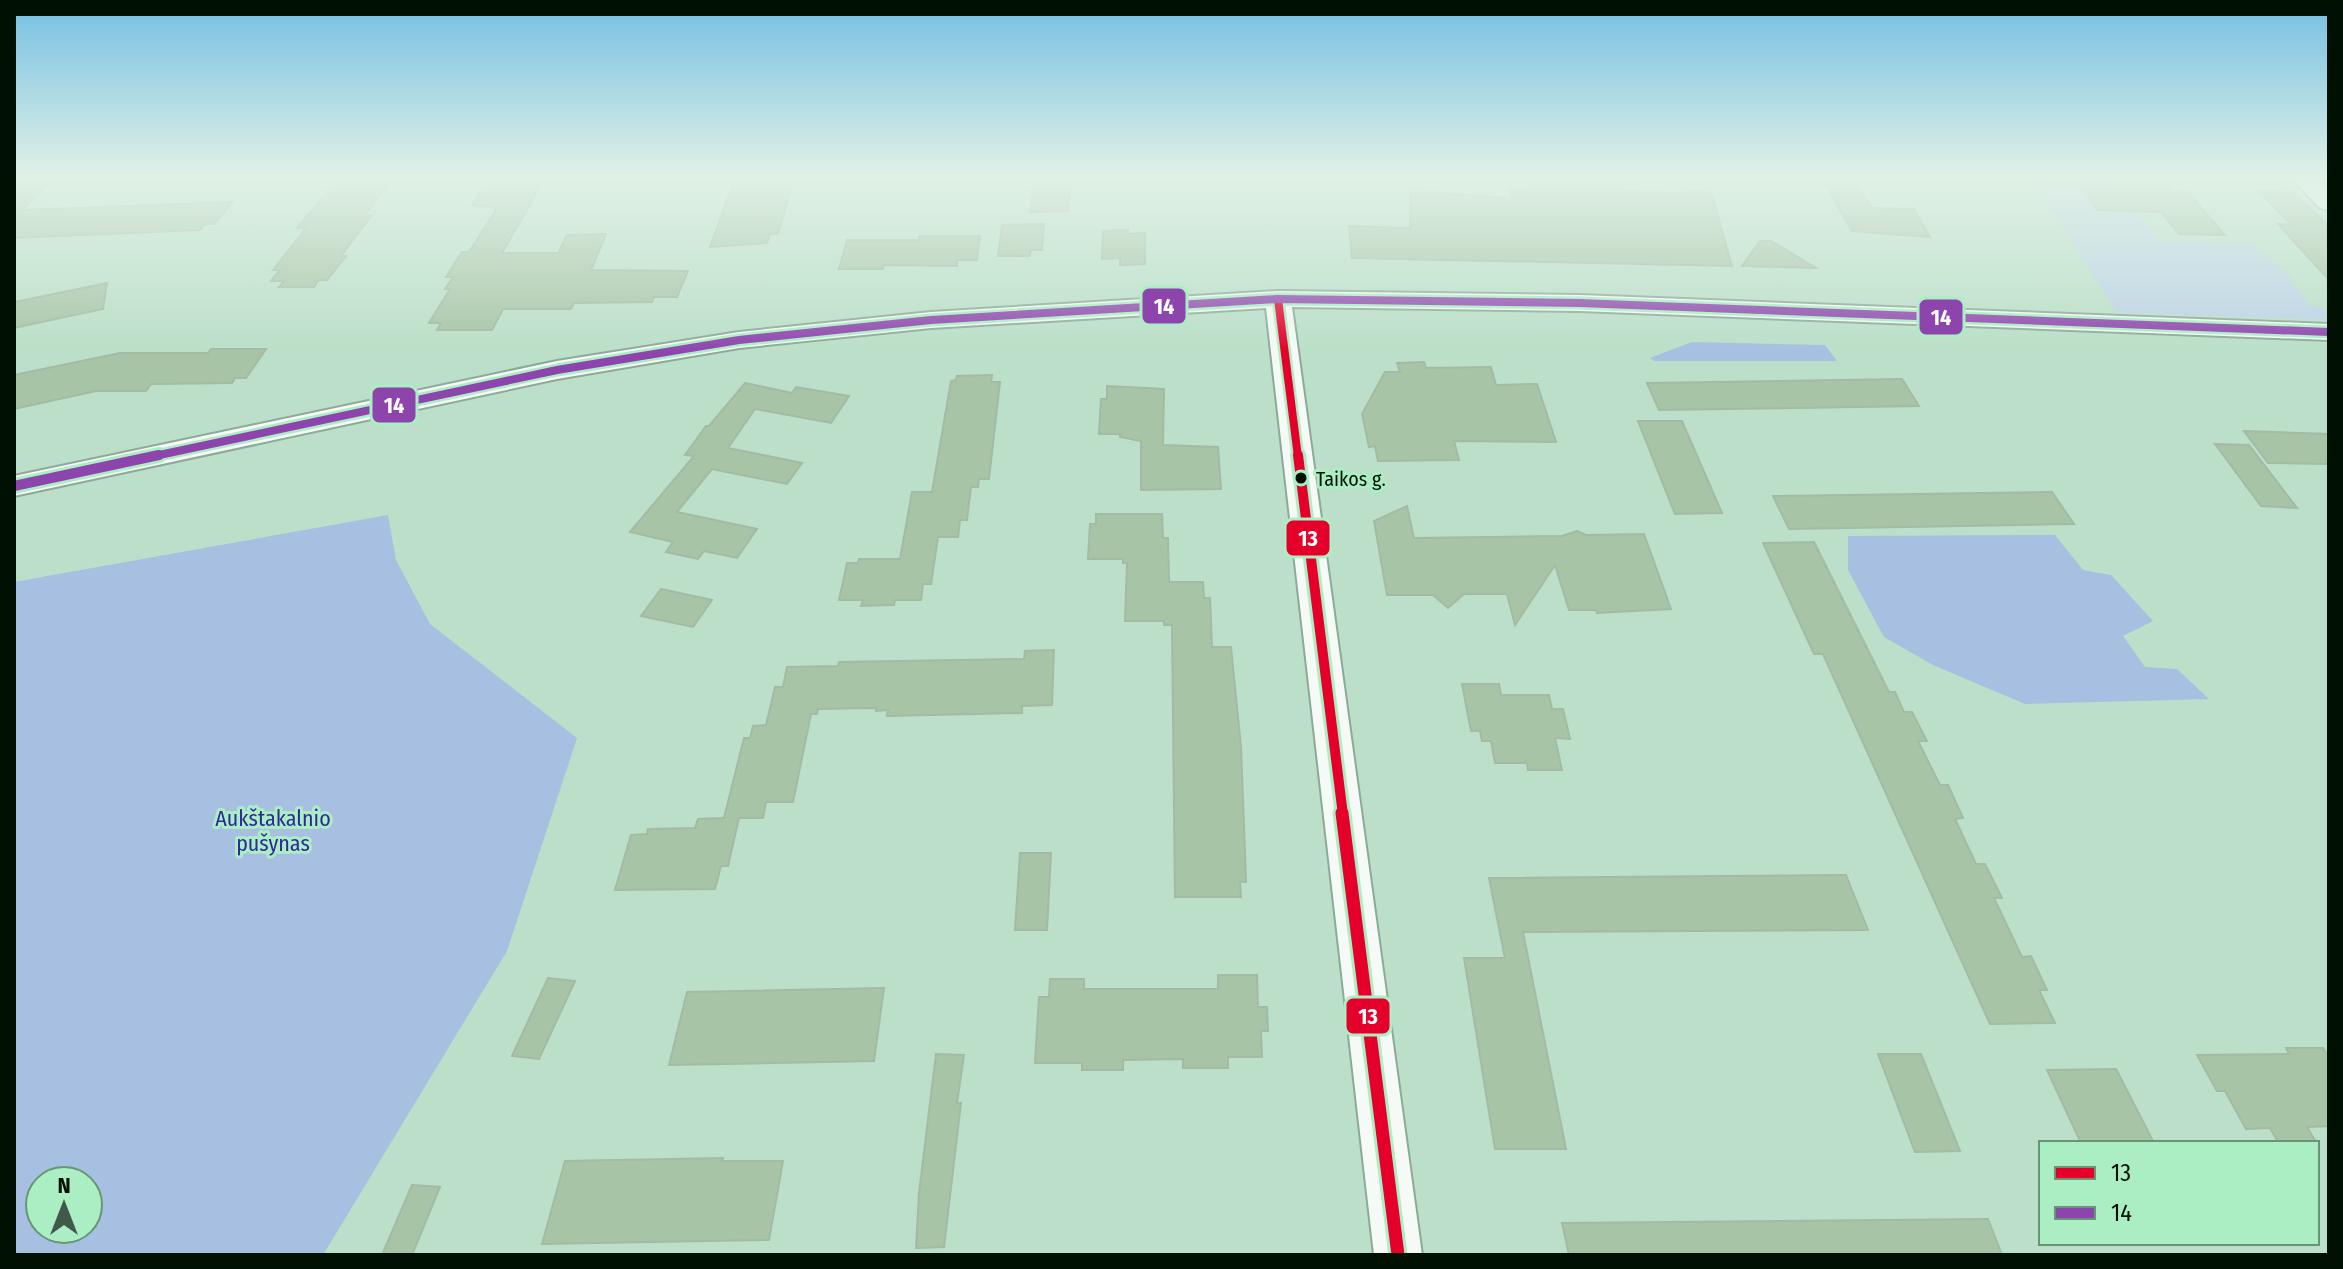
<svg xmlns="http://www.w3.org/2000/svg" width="2343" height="1269" font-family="'Fira Sans Condensed',sans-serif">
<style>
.green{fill:#bdd3e6}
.forest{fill:#a7bfe1;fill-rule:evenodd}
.building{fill:#a8c4a7;stroke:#a3baa5;stroke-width:2}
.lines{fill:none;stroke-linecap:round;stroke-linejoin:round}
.street-casing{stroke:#8daa98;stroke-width:4}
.street{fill:#f5faf7;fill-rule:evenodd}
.bus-1-far2-casing{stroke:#aceec3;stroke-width:13}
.bus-1-far1-casing{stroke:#aceec3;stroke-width:16}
.bus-1-casing{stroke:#aceec3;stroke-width:19}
.bus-2-far1-casing{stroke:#aceec3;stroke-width:13}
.bus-2-casing{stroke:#aceec3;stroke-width:16}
.bus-1-far2{stroke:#e4002b;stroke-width:8}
.bus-1-far1{stroke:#e4002b;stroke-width:10}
.bus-1{stroke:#e4002b;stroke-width:13}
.bus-2-far1{stroke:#8e44ad;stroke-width:8}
.bus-2{stroke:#8e44ad;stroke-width:10}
.bus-dot{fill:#001104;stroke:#aceec3;stroke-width:3}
.labels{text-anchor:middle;stroke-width:6;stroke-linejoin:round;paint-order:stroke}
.bus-label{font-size:20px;fill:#001104;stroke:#aceec3;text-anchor:start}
.park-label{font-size:22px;fill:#2e299a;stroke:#aceec3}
.line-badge{stroke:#aceec3;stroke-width:3}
.badge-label{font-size:22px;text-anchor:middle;font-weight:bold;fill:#fff}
</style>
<rect width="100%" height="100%" fill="#bbdfc8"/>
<path class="green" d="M2030,175h78l52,66 94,3 37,34 2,7 19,22 17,1v12l-213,-8z"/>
<g class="forest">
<path d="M1692,342l133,3 12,16h-183l-4,-3z"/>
<path d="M388,515l8,45 34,64 147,114 -70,213 -184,304h-309v-673zM40,1181h48v48h-48z"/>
<path d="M2055,535l28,35 28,5 42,46 -30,15 22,31 32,2 32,30 -184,5 -92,-39 -49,-28 -36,-67v-34z"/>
</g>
<g class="building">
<path d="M14,175h45l-37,35 211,-8 -19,22h-9l-5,6 -186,8z"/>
<path d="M342,175l51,3 -29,38h7l-30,40h5l-19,24h-9l-4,7h-35l5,-6h-13l9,-11h-7l33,-42h-9z"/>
<path d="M740,175h49l-3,10 6,-1 -14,50h-8l-3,9 -57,4 24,-66h4z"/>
<path d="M1034,175h37l-3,36 -38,1z"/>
<path d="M1571,175h42l1,5 6,1 3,10 60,3 -1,-4 29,2 21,74 -380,-8 -3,-32 61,2 1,-37 99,7 1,-10 21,3 -4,-14 44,2z"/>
<path d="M1820,175h32l20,33 42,1 16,28 -78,-6z"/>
<path d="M545,178l-43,75h56l9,-18 39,-1 -15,36 97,1 -11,26h-23l-2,5 -78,1 -3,6h-68l-11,21h-55l4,-7h-12l21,-34h-5l8,-12h-7l16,-25h7l28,-44 -25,-3 17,-26z"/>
<path d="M2077,183l92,2 5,6h13l38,44 -46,-1 -18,-22 -64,-2z"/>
<path d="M2258,191l34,1 37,34v54l-51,-56 14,1z"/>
<path d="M1044,224l-2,26h-11l-1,6h-32l4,-31z"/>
<path d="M1128,230v4l17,-1v31l-25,1v-7l-18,1 1,-28z"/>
<path d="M920,236h60l-3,24h-20v6l-73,-1 -1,4h-44l8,-29h72z"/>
<path d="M1760,241h11l45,27 -74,-2z"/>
<path d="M107,283l-4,26 -89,19v-26z"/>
<path d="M211,349h55l-20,29h-11l-3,5 -81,1 -5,7h-50l-82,18v-34l106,-22h88z"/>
<path d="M1424,362l2,6 65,-1 5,18 41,-1 19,58 -102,-1 5,19 -81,1 -3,-15 -6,1 -7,-33 23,-42h15l-3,-9z"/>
<path d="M992,375l-1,7h9l-11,97h-10l-1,8h-7l-4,33h-7l-2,17h-20l-7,47h-8l-2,16h-26l-1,5 -33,1 2,-6h-24l8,-37h11l1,-4h41l12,-67h20l19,-111 5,-1 1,-4z"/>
<path d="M1902,379l17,27 -260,4 -12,-27z"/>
<path d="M745,383l47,10 4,-6 53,9 -18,27 -76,-14 -27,39 74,15 -15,21 -75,-15 -35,43 80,17 -20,29 -33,-7 -6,8 -32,-7 7,-10 -43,-10 64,-76 -9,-1 21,-29h3z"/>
<path d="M1107,386l57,3 -1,56 55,2 3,42 -80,1v-49l-21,-4v-3h-21l2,-35h6z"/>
<path d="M1638,421h44l40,92 -47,1z"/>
<path d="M2244,431l85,3v30l-61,-1z"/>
<path d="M2215,444l34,1 48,63 -36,-2z"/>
<path d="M2052,492l22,32 -285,5 -16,-33z"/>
<path d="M1407,506l7,32 148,-2 15,-5 9,4 58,-1 27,75 -74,4 -1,-3h-27l-14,-45 -40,60 -8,-31h-43l-16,14 -15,-13h-46l-13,-74z"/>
<path d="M1096,514h66l1,24h5l1,44h34l1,16h6l2,49h19l10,100 4,106 1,29h-6l1,15h-66l-3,-272h-8v-4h-39l2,-58h-4v-4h-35l2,-35h6z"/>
<path d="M1814,542l75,150h6l9,20h8l15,29h-9l22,44h8l15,33 -8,1 21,45h9l17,34h-8l28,59 9,-1 16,34h-8l16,33 -65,1 -167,-370h-9l-51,-111z"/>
<path d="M661,589l51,11 -19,27 -52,-11z"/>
<path d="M1054,650l-2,55 -30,1v7l-135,3 1,-6 -12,1v-3l-58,1 -1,5h-6l-18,88h-27l-3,16h-24l-11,48h-7l-6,23 -100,1 16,-55 16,-1 1,-5 47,-1 3,-9 26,-1 20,-80h6l3,-12 13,-1 9,-38h8l4,-20 51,-1 1,-4 185,-3 1,-8z"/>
<path d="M1462,684h37l2,11h48l3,14h11l7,30 -15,-1 7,32h-34l-1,-7h-32l-4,-22h-9l-2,-10h-9z"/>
<path d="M1020,853h31l-4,77h-32z"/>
<path d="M1846,875l22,55 -345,2 43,217h-71l-31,-191h41l-16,-80z"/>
<path d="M1218,975h39l1,32h9l1,24h-7l1,26h-34v11h-45v-9l-60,1v10h-41v-7h-47l4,-66h10l1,-18h34v10h134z"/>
<path d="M548,978l27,3 -36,78 -27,-3z"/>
<path d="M884,988l-10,73 -205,4 18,-73z"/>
<path d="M2286,1048h37l6,9v69l-22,1 9,15h-38l-8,-14 -24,1 -21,-38h-8l-20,-36 92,-1z"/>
<path d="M936,1054l28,1 -7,48h4l-17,144 -28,1 3,-55z"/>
<path d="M1878,1054h43l39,97 -45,1z"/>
<path d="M2116,1069l38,74h-73l-34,-73z"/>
<path d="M723,1158l-1,3h61l-14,79 -227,4 23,-83z"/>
<path d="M412,1185l28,2 -28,68h-30z"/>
<path d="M1988,1219l14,36h-433l-7,-32z"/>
</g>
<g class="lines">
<g class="street-casing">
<g id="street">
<path d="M2289,175h25l15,14v21l-9,-2z"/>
<path d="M1278,291l302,4 749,29v16l-749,-29 -288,-4 130,948h-48l-108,-947 -335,20 -192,20 -182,31 -543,117v-20l543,-115 182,-29 192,-20z"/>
</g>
</g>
<use href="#street" class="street"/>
<g class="bus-1-far2-casing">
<path id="bus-1-far2" d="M1278,299l20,158"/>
</g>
<g class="bus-1-far1-casing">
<path id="bus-1-far1" d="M1298,455l45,360"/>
</g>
<g class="bus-1-casing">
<path id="bus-1" d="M1342,813l56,442"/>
</g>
<g class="bus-2-far1-casing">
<path id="bus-2-far1" d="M150,457l407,-87 182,-30 192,-20 347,-21 302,4 749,29"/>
</g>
<g class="bus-2-casing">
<path id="bus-2" d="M14,486l145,-31"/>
</g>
<use href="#bus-1-far2" class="bus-1-far2"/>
<use href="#bus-1-far1" class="bus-1-far1"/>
<use href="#bus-1" class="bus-1"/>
<use href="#bus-2-far1" class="bus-2-far1"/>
<use href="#bus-2" class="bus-2"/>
</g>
<linearGradient id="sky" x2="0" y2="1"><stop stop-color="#75bfe3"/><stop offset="0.5" stop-color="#e0f1e6"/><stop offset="1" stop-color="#e0f1e6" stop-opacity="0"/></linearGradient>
<rect width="2343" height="353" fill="url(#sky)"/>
<circle class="bus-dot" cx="1301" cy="478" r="7"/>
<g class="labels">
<g class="bus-label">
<text x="1316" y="486">Taikos g.</text>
</g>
<g class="park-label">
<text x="273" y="826">Aukštakalnio<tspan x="273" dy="25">pušynas</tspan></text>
</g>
</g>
<g class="line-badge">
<rect x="1141" y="287" width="46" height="38" rx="8" fill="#8e44ad"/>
<rect x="1918" y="298" width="46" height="38" rx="8" fill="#8e44ad"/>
<rect x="371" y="386" width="46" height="38" rx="8" fill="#8e44ad"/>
<rect x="1285" y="519" width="46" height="38" rx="8" fill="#e4002b"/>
<rect x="1345" y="997" width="46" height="38" rx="8" fill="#e4002b"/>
</g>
<g class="badge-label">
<text x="1164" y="314">14</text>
<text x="1941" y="325">14</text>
<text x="394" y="413">14</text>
<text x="1308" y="546">13</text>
<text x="1368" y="1024">13</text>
</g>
<rect width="2343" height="1269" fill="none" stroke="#001104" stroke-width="32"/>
<rect x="2039" y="1141" width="280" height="104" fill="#aceec3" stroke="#679677" stroke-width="2"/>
<rect x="2055" y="1167" width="40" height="12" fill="#e4002b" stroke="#679677" stroke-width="2"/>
<text x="2111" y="1181" font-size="24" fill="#001104">13</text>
<rect x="2055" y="1207" width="40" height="12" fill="#8e44ad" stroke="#679677" stroke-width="2"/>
<text x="2111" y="1221" font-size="24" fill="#001104">14</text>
<g transform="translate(64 1205)"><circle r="38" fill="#aceec3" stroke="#679677" stroke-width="2"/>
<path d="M0-6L14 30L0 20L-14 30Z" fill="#415949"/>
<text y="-12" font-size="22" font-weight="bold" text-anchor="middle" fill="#001104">N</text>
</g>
</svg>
